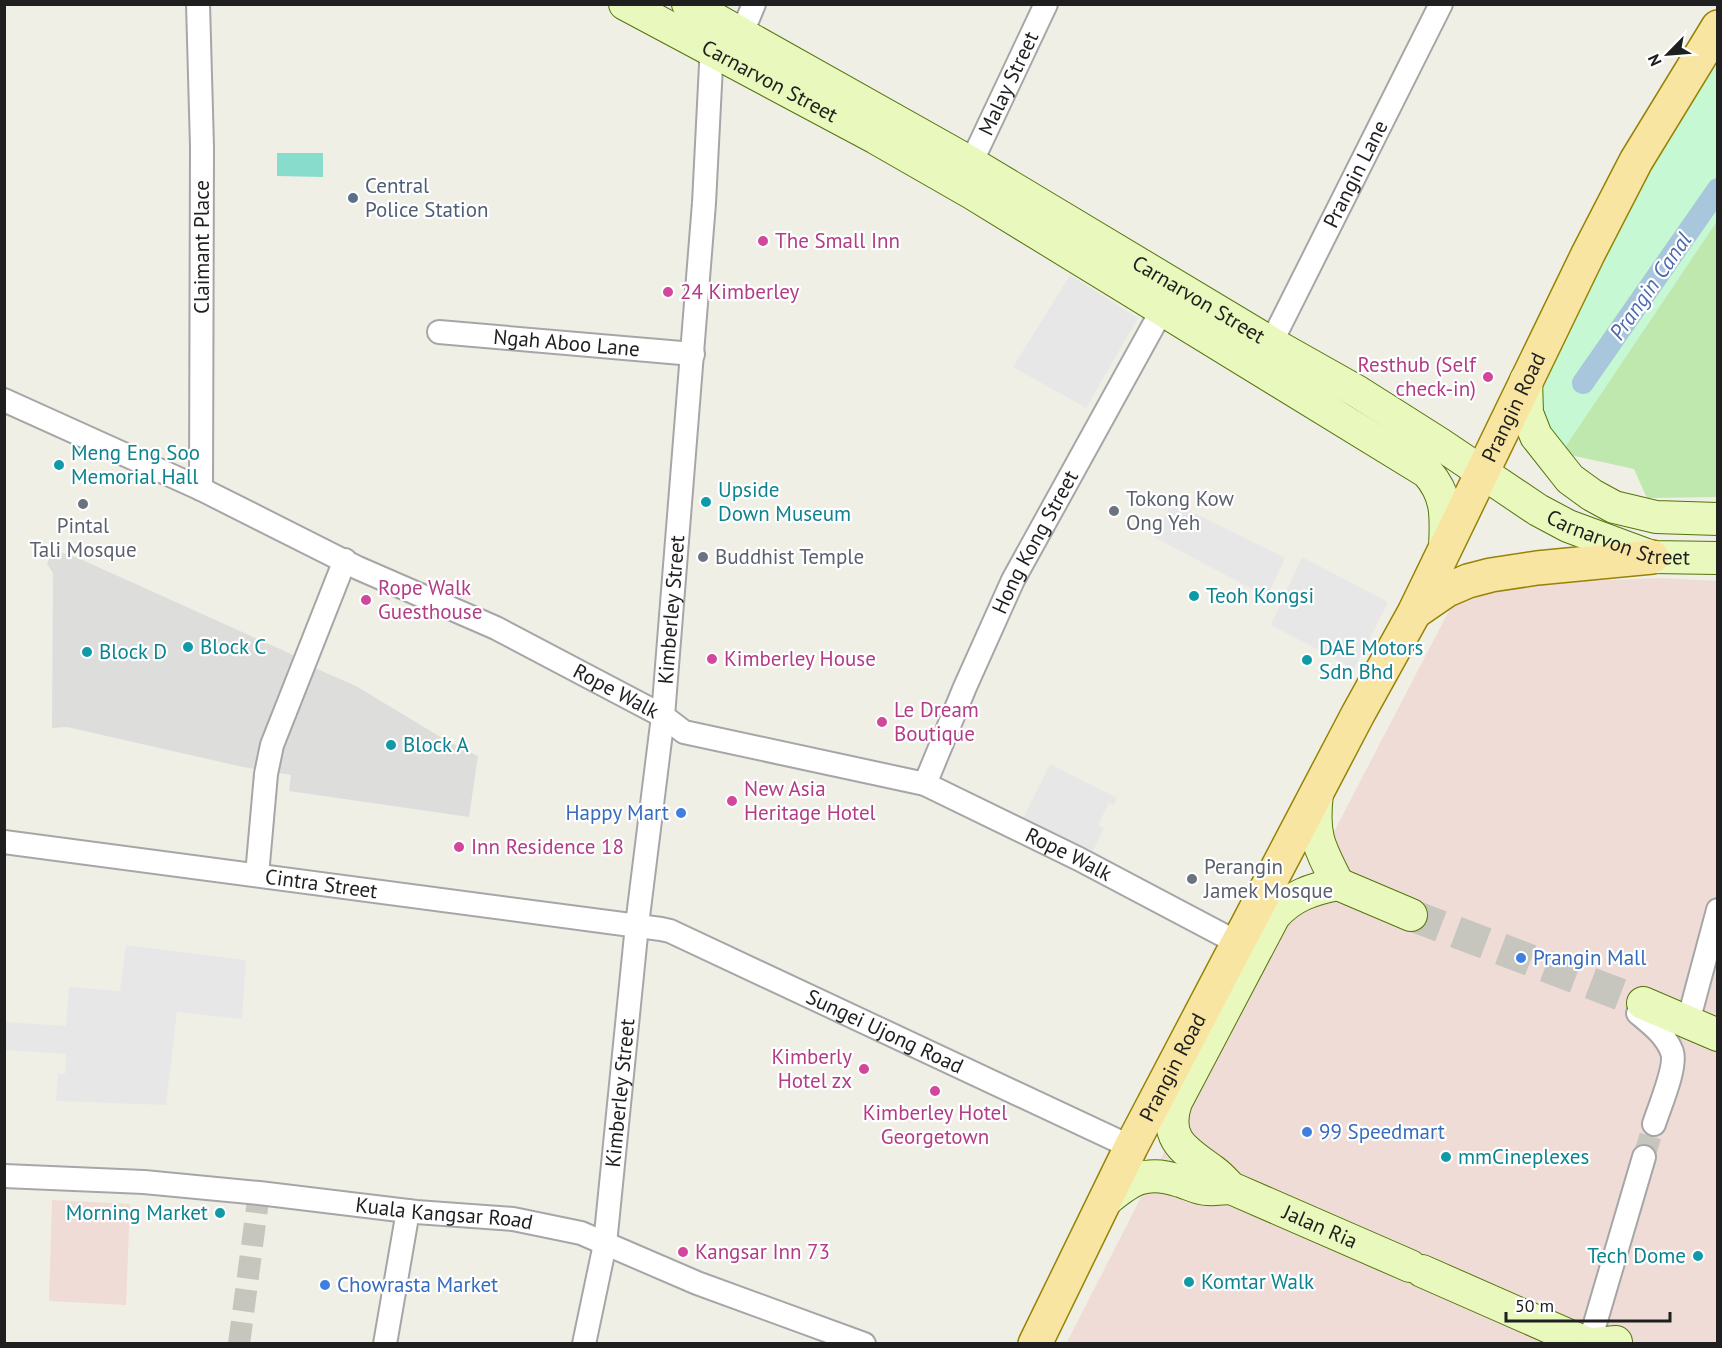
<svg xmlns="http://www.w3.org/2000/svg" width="1722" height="1348" font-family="'PT Sans',sans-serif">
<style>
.residential{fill:#dddddc}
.commercial{fill:#f0dcd6}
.grass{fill:#bfe8ae}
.park{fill:#c5f8d3}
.pitch{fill:#87dccc}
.parking{fill:#e7e7e7}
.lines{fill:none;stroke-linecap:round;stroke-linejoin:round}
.canal{stroke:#a8c6dc;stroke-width:22}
.street-tunnel{stroke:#c6c5be;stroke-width:22;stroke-dasharray:22 11;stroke-linecap:butt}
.secondary-tunnel{stroke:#c6c5be;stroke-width:32;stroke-dasharray:32 16;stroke-linecap:butt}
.street-casing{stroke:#a6a6a6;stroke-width:26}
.secondary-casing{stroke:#537409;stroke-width:34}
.primary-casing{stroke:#968305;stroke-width:36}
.street{stroke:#fff;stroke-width:22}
.secondary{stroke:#e9f8bc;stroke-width:32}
.primary{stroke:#f9e5a2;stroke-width:33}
.service-dot{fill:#5c6f8a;stroke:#fff;stroke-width:2}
.hotel-dot{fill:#d1479c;stroke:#fff;stroke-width:2}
.culture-dot{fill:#0f9aa8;stroke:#fff;stroke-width:2}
.worship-dot{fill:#6b7280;stroke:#fff;stroke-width:2}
.shop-dot{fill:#3f7fe0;stroke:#fff;stroke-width:2}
.labels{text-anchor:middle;stroke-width:4.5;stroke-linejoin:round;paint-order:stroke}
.street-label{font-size:21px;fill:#1f1f1f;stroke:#fff}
.service-label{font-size:21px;fill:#4e5e75;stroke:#fff;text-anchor:start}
.hotel-label{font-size:21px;fill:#b23c85;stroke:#fff;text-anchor:start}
.culture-label{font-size:21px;fill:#0d838f;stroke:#fff;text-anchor:start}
.worship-label{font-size:21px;fill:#5b616d;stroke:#fff;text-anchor:start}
.shop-label{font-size:21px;fill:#366cbe;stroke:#fff;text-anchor:start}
.water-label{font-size:22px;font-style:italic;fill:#4e6bad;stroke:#fff}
</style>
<rect width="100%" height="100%" fill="#f0efe6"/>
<path class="residential" d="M52,549l26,9 213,96 24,14 41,18 91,55 31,15 -9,61 -180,-26 2,-16 -48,-8 -176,-40 -15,1 1,-155 -6,-9z"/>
<g class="commercial">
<path d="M1661,578l56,3v762l-651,1 114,-223 121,-226 152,-292 7,-6 74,-14z"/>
<path d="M52,1200l78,4 -4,101 -77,-4z"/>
</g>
<path class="grass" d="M1717,221v276l-70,1 -13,-29 -73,-16z"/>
<path class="park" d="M1717,48v173l-156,232 -18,-19 -1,-47 3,-17 91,-187z"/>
<path class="pitch" d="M277,153h46v24l-46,-1z"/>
<g class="parking">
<path d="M1070,275l68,43 -52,90 -73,-41z"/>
<path d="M1172,502l113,56 -18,39 -113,-60z"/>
<path d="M1302,557l86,45 -34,67 -83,-44z"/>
<path d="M1050,764l67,34 -3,7 -5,-2 -11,22 6,3 -11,23 -70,-33z"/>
<path d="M126,945l120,15 -4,59 -65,-7 -11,93 -110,-4 2,-27h7l1,-20 -61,-4v-28l61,4 3,-39 51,4z"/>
</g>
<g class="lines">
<path class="canal" d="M1583,383l135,-194"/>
<g class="street-tunnel">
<path d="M1644,1157l10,-33"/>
<path d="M239,1344l20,-151"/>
</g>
<path class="secondary-tunnel" d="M1411,915l232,88"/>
<g class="street-casing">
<g id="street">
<path d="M198,4l4,143 -1,342"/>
<path d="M742,33l12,-29"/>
<path id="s1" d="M971,163l75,-159"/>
<path id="s2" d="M439,332l254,22"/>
<path id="s3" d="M1271,343l170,-339"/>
<path id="s4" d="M4,400l197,89 157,79 138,60 167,88 21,16 241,52 154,75 159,84"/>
<path id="s5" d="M925,784l40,-97 48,-107 149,-270"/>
<path id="s6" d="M4,842l657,87 9,2 461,216"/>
<path d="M257,875l9,-101 6,-29 73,-185"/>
<path d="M1638,1013c13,11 28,22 34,39 5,15 -13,56 -18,72"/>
<path d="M1688,1022l30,-112"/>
<path id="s7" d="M4,1176l140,6 115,11 157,19 97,7 68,14 116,50 167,61"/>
<path d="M385,1344l23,-133"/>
<path id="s8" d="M584,1344l21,-100 32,-319 26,-209 41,-513 7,-138 -1,-27"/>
<path d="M1589,1344l55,-187"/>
</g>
</g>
<g class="secondary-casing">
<g id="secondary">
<path id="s9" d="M625,4l251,134 96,55 455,279c22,25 19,46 18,77"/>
<path id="s10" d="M688,4l283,159 300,180 87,49 82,52 98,66 30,16 84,31 66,1"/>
<path d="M1526,380l1,33 9,23 34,43 22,16 22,12 42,10 62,2"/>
<path d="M1317,793c-5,43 2,54 21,91"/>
<path id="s11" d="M1338,884c-26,5 -47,12 -64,32l-98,186c-13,38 10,49 37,69 7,5 12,11 18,17l179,78"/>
<path d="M1338,884l73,31"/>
<path d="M1643,1003l75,32"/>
<path d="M1104,1202c26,-22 41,-33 76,-21 8,2 18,8 27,8 7,1 16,-1 24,-1"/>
<path d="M1422,1271l166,73"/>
<path d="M1594,1344l22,-2"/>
</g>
</g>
<g class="primary-casing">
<g id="primary">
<path d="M1415,612l32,-22 21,-9 23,-6 46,-7 115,-11"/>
<path id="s12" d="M1035,1344l96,-197 227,-433 56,-101 174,-359 48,-93 82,-134"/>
</g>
</g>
<use href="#street" class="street"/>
<use href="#secondary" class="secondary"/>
<use href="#primary" class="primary"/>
</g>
<circle class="service-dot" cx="353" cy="198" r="6"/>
<g class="hotel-dot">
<circle cx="763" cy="241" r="6"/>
<circle cx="668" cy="292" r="6"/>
<circle cx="1488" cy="377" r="6"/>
<circle cx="366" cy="600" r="6"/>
<circle cx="712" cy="659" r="6"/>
<circle cx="882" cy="722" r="6"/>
<circle cx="732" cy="801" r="6"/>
<circle cx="459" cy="847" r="6"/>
<circle cx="864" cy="1069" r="6"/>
<circle cx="935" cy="1091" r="6"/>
<circle cx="683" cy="1252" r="6"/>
</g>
<g class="culture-dot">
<circle cx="59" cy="465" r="6"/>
<circle cx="706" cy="502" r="6"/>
<circle cx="1194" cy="596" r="6"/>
<circle cx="188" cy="647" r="6"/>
<circle cx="87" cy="652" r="6"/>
<circle cx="1307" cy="660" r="6"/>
<circle cx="391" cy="745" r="6"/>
<circle cx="1446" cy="1157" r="6"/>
<circle cx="220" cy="1213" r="6"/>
<circle cx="1698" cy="1256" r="6"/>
<circle cx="1189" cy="1282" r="6"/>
</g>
<g class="worship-dot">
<circle cx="83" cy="504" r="6"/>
<circle cx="1114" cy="511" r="6"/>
<circle cx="703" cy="557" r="6"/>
<circle cx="1192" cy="879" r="6"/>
</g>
<g class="shop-dot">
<circle cx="681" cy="813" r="6"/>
<circle cx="1521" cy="958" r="6"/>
<circle cx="1307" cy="1132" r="6"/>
<circle cx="325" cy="1285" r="6"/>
</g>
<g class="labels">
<g class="street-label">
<text dy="7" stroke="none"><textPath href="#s9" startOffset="164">Carnarvon Street</textPath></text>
<text dy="7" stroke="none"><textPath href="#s1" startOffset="88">Malay Street</textPath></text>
<text dy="7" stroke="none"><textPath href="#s3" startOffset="189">Prangin Lane</textPath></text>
<text transform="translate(202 247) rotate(-90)" y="7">Claimant Place</text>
<text dy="7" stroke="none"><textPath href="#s10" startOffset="590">Carnarvon Street</textPath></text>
<text dy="7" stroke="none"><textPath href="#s2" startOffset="128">Ngah Aboo Lane</textPath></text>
<text dy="7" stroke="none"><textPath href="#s12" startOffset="1052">Prangin Road</textPath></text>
<text dy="7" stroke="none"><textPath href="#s10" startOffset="1076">Carnarvon Street</textPath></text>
<text dy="7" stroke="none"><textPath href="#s5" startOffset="266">Hong Kong Street</textPath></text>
<text dy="7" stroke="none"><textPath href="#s8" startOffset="740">Kimberley Street</textPath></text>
<text dy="7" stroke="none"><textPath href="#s4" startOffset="678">Rope Walk</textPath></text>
<text dy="7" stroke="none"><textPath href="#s4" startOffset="1164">Rope Walk</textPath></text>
<text dy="7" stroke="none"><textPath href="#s6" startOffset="320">Cintra Street</textPath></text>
<text dy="7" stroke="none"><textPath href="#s6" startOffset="909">Sungei Ujong Road</textPath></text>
<text dy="7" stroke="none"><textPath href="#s12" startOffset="309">Prangin Road</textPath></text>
<text dy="7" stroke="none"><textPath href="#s8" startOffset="254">Kimberley Street</textPath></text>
<text dy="7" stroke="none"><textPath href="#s7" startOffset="442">Kuala Kangsar Road</textPath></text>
<text dy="7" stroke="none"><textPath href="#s11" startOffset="492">Jalan Ria</textPath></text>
</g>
<g class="service-label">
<text x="365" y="193">Central<tspan x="365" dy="24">Police Station</tspan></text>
</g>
<g class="hotel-label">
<text x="775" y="248">The Small Inn</text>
<text x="680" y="299">24 Kimberley</text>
<text x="1476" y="372" text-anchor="end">Resthub (Self<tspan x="1476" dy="24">check-in)</tspan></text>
<text x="378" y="595">Rope Walk<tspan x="378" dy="24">Guesthouse</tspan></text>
<text x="724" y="666">Kimberley House</text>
<text x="894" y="717">Le Dream<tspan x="894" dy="24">Boutique</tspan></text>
<text x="744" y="796">New Asia<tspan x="744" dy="24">Heritage Hotel</tspan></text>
<text x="471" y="854">Inn Residence 18</text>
<text x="852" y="1064" text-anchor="end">Kimberly<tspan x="852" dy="24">Hotel zx</tspan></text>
<text x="935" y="1120" text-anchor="middle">Kimberley Hotel<tspan x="935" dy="24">Georgetown</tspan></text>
<text x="695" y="1259">Kangsar Inn 73</text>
</g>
<g class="culture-label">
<text x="71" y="460">Meng Eng Soo<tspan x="71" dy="24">Memorial Hall</tspan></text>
<text x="718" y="497">Upside<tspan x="718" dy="24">Down Museum</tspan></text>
<text x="1206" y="603">Teoh Kongsi</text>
<text x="200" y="654">Block C</text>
<text x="1319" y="655">DAE Motors<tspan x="1319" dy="24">Sdn Bhd</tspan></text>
<text x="99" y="659">Block D</text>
<text x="403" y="752">Block A</text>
<text x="1458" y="1164">mmCineplexes</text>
<text x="208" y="1220" text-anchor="end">Morning Market</text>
<text x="1686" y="1263" text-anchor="end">Tech Dome</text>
<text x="1201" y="1289">Komtar Walk</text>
</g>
<g class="worship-label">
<text x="1126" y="506">Tokong Kow<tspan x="1126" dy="24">Ong Yeh</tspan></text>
<text x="83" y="533" text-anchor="middle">Pintal<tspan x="83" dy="24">Tali Mosque</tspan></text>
<text x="715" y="564">Buddhist Temple</text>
<text x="1204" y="874">Perangin<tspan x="1204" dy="24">Jamek Mosque</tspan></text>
</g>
<g class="shop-label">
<text x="669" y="820" text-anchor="end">Happy Mart</text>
<text x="1533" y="965">Prangin Mall</text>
<text x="1319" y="1139">99 Speedmart</text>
<text x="337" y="1292">Chowrasta Market</text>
</g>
<g class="water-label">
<text transform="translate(1650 286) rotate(-55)" y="8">Prangin Canal</text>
</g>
</g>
<rect width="1722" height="1348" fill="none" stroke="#1f1f1f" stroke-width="12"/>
<g transform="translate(1668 54) rotate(245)" stroke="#ffffff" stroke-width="4.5" paint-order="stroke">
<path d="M0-4.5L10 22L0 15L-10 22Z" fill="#1f1f1f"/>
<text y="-9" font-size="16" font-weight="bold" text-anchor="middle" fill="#1f1f1f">N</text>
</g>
<path d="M1506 1312v9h164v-9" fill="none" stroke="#1f1f1f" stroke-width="3"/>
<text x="1515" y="1312" font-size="18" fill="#1f1f1f" stroke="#ffffff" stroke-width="4.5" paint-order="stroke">50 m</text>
</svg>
